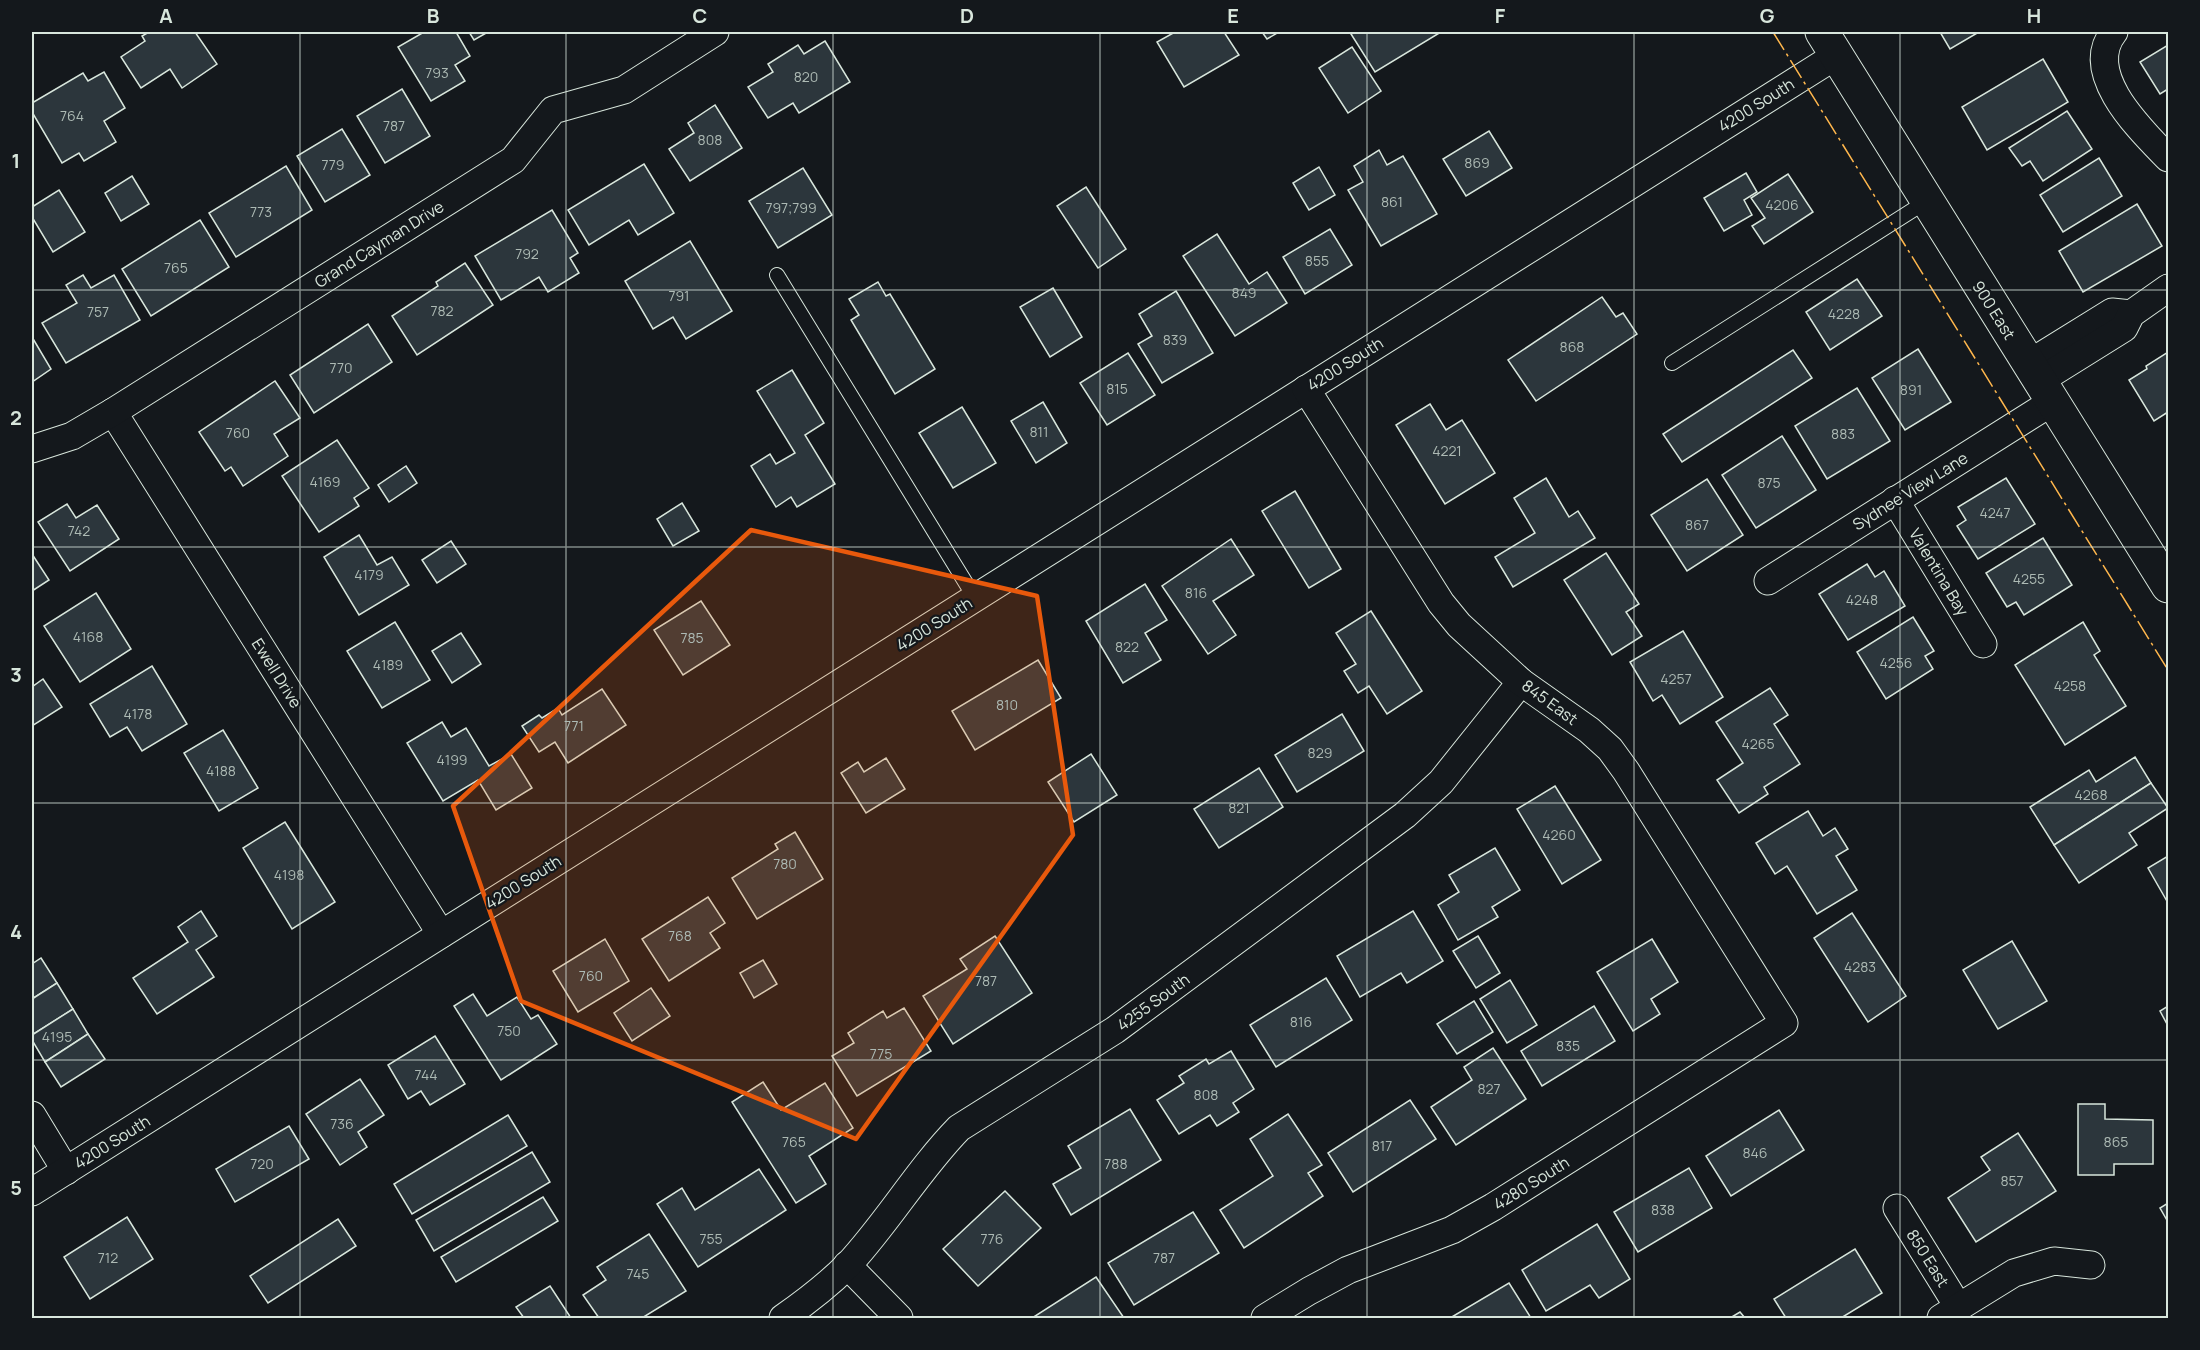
<svg xmlns="http://www.w3.org/2000/svg" width="2200" height="1350" font-family="Manrope,sans-serif">
<style>
.building{fill:#2c363c;stroke:#d8e6dc;stroke-width:1.5}
.lines{fill:none;stroke-linecap:round;stroke-linejoin:round}
.service-casing{stroke:#d8e6dc;stroke-width:16}
.minor-casing{stroke:#d8e6dc;stroke-width:29}
.secondary-casing{stroke:#d8e6dc;stroke-width:35}
.service{stroke:#14181c;stroke-width:14}
.minor{stroke:#14181c;stroke-width:27}
.secondary{stroke:#14181c;stroke-width:33}
.power{stroke:#ffb74d;stroke-width:1.5;stroke-dasharray:21 4.5 3 4.5;stroke-linecap:butt}
.marked{fill:#e8590c;fill-opacity:0.2;stroke:#e8590c;stroke-width:4.5;stroke-linejoin:round}
.grid{fill:none;stroke:#d8e6dc;stroke-width:1.5;stroke-opacity:0.55}
.labels{text-anchor:middle;stroke-width:4.5;stroke-linejoin:round;paint-order:stroke}
.number-label{font-size:14px;fill:#adbab4}
.street-label{font-size:16px;fill:#d8e6dc;stroke:#14181c}
.neatline{fill:none;stroke:#d8e6dc;stroke-width:2}
.grid-label{font-size:20px;text-anchor:middle;font-weight:bold;fill:#d8e6dc}
</style>
<rect width="100%" height="100%" fill="#14181c"/>
<g class="building">
<path d="M149,32h46l22,32 -35,24 -12,-19 -29,19 -20,-31 24,-16 -3,-5z"/>
<path d="M424,32h32l14,24 -15,9 10,16 -34,20 -33,-54z"/>
<path d="M469,32h19l-14,8z"/>
<path d="M1175,32h49l15,23 -55,32 -27,-45z"/>
<path d="M1262,32h17l-12,7z"/>
<path d="M1355,32h86l-66,40 -24,-38z"/>
<path d="M1940,32h39l-29,17z"/>
<path d="M825,41l25,41 -51,31 -6,-10 -25,15 -20,-31 25,-15 -5,-8 30,-19 6,9z"/>
<path d="M2168,45v44l-8,5 -20,-32z"/>
<path d="M1352,47l29,44 -33,22 -29,-45z"/>
<path d="M2043,59l25,43 -81,48 -25,-43z"/>
<path d="M104,72l21,36 -21,13 12,21 -32,19 -5,-8 -17,10 -30,-51v-9l51,-30 5,8z"/>
<path d="M402,89l28,47 -45,27 -28,-47z"/>
<path d="M715,105l27,43 -52,33 -21,-32 25,-16 -6,-10z"/>
<path d="M2067,111l25,38 -49,32 -13,-20 -8,5 -13,-18z"/>
<path d="M342,129l28,46 -45,27 -28,-46z"/>
<path d="M1489,131l23,37 -46,28 -23,-37z"/>
<path d="M1379,150l8,15 16,-9 34,58 -56,32 -33,-56 15,-8 -9,-16z"/>
<path d="M2099,158l23,38 -59,36 -23,-37z"/>
<path d="M644,164l30,49 -36,22 -9,-15 -40,25 -21,-35z"/>
<path d="M286,166l26,44 -76,47 -27,-44z"/>
<path d="M1319,167l16,28 -26,15 -16,-27z"/>
<path d="M803,168l29,47 -54,33 -29,-47z"/>
<path d="M1746,173l11,19 -13,8 8,15 -28,16 -20,-33z"/>
<path d="M1788,174l25,38 -49,32 -12,-18 13,-8 -14,-20z"/>
<path d="M132,176l17,28 -28,17 -16,-28z"/>
<path d="M1086,187l40,62 -28,19 -41,-62z"/>
<path d="M59,190l26,42 -32,20 -21,-35v-10z"/>
<path d="M2137,204l25,42 -79,46 -24,-41z"/>
<path d="M552,210l26,43 -8,5 9,15 -31,19 -9,-15 -38,23 -26,-44z"/>
<path d="M200,220l29,47 -78,49 -29,-47z"/>
<path d="M1330,229l22,36 -47,29 -22,-37z"/>
<path d="M1217,234l32,50 18,-12 20,31 -52,33 -52,-80z"/>
<path d="M690,241l42,70 -46,28 -13,-22 -20,12 -28,-48z"/>
<path d="M465,263l28,42 -76,50 -25,-39 46,-30 -2,-4z"/>
<path d="M83,275l8,13 23,-13 26,45 -74,43 -24,-40 35,-20 -11,-18z"/>
<path d="M1857,279l25,37 -52,34 -24,-38z"/>
<path d="M878,282l8,14 4,-2 45,75 -40,25 -44,-74 8,-5 -10,-16z"/>
<path d="M1053,288l29,49 -32,20 -30,-50z"/>
<path d="M1176,291l37,62 -51,30 -24,-39 14,-8 -13,-22z"/>
<path d="M1602,297l14,20 7,-4 14,21 -101,67 -28,-41z"/>
<path d="M368,324l24,38 -78,51 -24,-38z"/>
<path d="M32,337l19,32 -19,13z"/>
<path d="M1918,349l33,53 -46,28 -33,-52z"/>
<path d="M1793,350l19,28 -130,84 -19,-28z"/>
<path d="M2168,352v60l-14,9 -25,-41 18,-11 -1,-3z"/>
<path d="M1128,353l27,42 -48,30 -27,-42z"/>
<path d="M792,370l32,53 -19,12 30,49 -38,23 -6,-10 -15,10 -25,-41 19,-12 6,10 19,-11 -38,-62z"/>
<path d="M275,381l25,37 -26,16 14,22 -45,30 -12,-19 -6,4 -26,-39z"/>
<path d="M1857,388l33,53 -63,38 -32,-53z"/>
<path d="M1043,402l24,41 -31,20 -25,-42z"/>
<path d="M1430,404l16,26 16,-10 33,53 -50,31 -49,-79z"/>
<path d="M962,407l34,56 -43,25 -34,-55z"/>
<path d="M1782,436l34,54 -60,38 -34,-53z"/>
<path d="M337,440l32,48 -15,10 5,8 -40,26 -37,-56z"/>
<path d="M406,466l11,17 -28,19 -11,-17z"/>
<path d="M1546,478l23,39 9,-6 17,27 -82,49 -18,-30 40,-24 -21,-35z"/>
<path d="M2006,478l29,46 -57,35 -21,-33 9,-6 -8,-13z"/>
<path d="M1707,479l36,56 -56,36 -36,-56z"/>
<path d="M1295,491l46,78 -32,19 -47,-77z"/>
<path d="M682,503l17,28 -26,15 -16,-27z"/>
<path d="M67,504l9,14 21,-13 22,34 -49,32 -32,-49z"/>
<path d="M359,535l18,30 15,-8 17,28 -50,30 -35,-58z"/>
<path d="M2043,538l29,47 -48,30 -8,-13 -9,5 -21,-34z"/>
<path d="M1231,539l23,36 -41,26 23,34 -28,19 -46,-68z"/>
<path d="M451,541l15,23 -29,19 -15,-23z"/>
<path d="M1606,553l33,51 -13,8 16,24 -30,19 -48,-75z"/>
<path d="M32,554l17,26 -17,11z"/>
<path d="M1867,564l8,13 9,-6 21,35 -57,34 -29,-46z"/>
<path d="M1145,584l22,36 -22,13 16,27 -38,23 -37,-62z"/>
<path d="M96,593l35,56 -51,33 -36,-56z"/>
<path d="M701,601l29,44 -47,30 -29,-45z"/>
<path d="M1371,611l51,80 -35,23 -18,-28 -11,7 -14,-22 12,-7 -20,-31z"/>
<path d="M1913,617l21,34 -9,5 8,13 -47,30 -29,-47z"/>
<path d="M395,622l35,58 -48,28 -35,-57z"/>
<path d="M2083,622l17,29 -6,4 32,51 -61,39 -50,-80z"/>
<path d="M1683,631l40,66 -43,27 -18,-29 -9,6 -23,-39z"/>
<path d="M461,633l20,31 -29,19 -20,-32z"/>
<path d="M1038,660l23,38 -86,52 -23,-39z"/>
<path d="M152,666l35,58 -45,27 -15,-24 -17,10 -20,-33z"/>
<path d="M43,679l19,28 -30,19v-39z"/>
<path d="M1770,688l18,27 -14,9 26,40 -36,23 4,7 -29,19 -22,-33 26,-17 -27,-41z"/>
<path d="M602,689l24,36 -58,38 -13,-21 -16,10 -17,-26 17,-11 3,3 16,-10 4,7z"/>
<path d="M1342,714l22,37 -67,41 -22,-37z"/>
<path d="M442,722l9,15 15,-9 23,38 22,-12 21,34 -36,22 -18,-30 -35,21 -36,-58z"/>
<path d="M223,730l35,58 -39,23 -35,-58z"/>
<path d="M1091,754l26,41 -43,27 -26,-40z"/>
<path d="M2135,757l16,26 -97,62 -24,-38 59,-37 7,12z"/>
<path d="M886,758l19,31 -39,24 -25,-40 17,-11 6,10z"/>
<path d="M1259,768l24,39 -64,41 -25,-39z"/>
<path d="M2151,783l17,25 -39,25 8,12 -58,38 -25,-38z"/>
<path d="M1555,786l46,74 -39,24 -45,-75z"/>
<path d="M1808,811l15,25 12,-8 13,21 -12,7 21,34 -40,24 -30,-48 -12,8 -19,-31z"/>
<path d="M285,822l50,80 -43,27 -49,-81z"/>
<path d="M795,832l28,47 -66,40 -25,-41 46,-29 -3,-5z"/>
<path d="M1495,848l25,42 -28,17 6,10 -40,23 -20,-35 21,-13 -10,-17z"/>
<path d="M2168,856v47l-20,-35z"/>
<path d="M708,897l17,26 -15,10 10,15 -51,33 -27,-42z"/>
<path d="M201,911l16,25 -21,14 18,27 -57,37 -24,-36 55,-36 -10,-15z"/>
<path d="M1413,911l30,50 -36,22 -6,-10 -41,24 -23,-41z"/>
<path d="M1852,913l54,83 -38,26 -54,-84z"/>
<path d="M995,936l37,57 -79,51 -30,-48 44,-27 -7,-10z"/>
<path d="M1478,936l22,37 -24,15 -23,-37z"/>
<path d="M605,939l24,42 -51,31 -25,-41z"/>
<path d="M1652,939l26,43 -27,17 9,15 -27,17 -36,-59z"/>
<path d="M2012,941l35,60 -49,28 -35,-59z"/>
<path d="M41,958l16,25 -25,16v-35z"/>
<path d="M763,960l14,24 -23,14 -14,-25z"/>
<path d="M1326,978l26,42 -76,47 -26,-42z"/>
<path d="M1510,980l27,45 -30,18 -27,-44z"/>
<path d="M57,983l16,26 -41,26v-36z"/>
<path d="M651,988l19,28 -38,25 -18,-28z"/>
<path d="M473,994l14,22 30,-19 14,22 7,-4 19,29 -56,36 -47,-74z"/>
<path d="M1474,1001l19,31 -36,22 -20,-30z"/>
<path d="M1594,1006l21,35 -73,45 -21,-35z"/>
<path d="M2168,1006v20l-8,-15z"/>
<path d="M904,1008l27,43 -74,45 -25,-40 22,-13 -6,-10 35,-22 4,7z"/>
<path d="M73,1009l15,25 -43,28 -13,-22v-5z"/>
<path d="M88,1034l17,25 -44,28 -16,-25z"/>
<path d="M435,1036l30,48 -35,21 -9,-14 -13,8 -20,-34z"/>
<path d="M1493,1048l33,51 -70,46 -25,-38 41,-27 -8,-13z"/>
<path d="M1231,1051l23,38 -21,14 6,9 -22,14 -7,-11 -31,19 -22,-34 27,-17 -5,-7 27,-17 3,5z"/>
<path d="M360,1079l24,36 -26,17 9,15 -27,18 -34,-51z"/>
<path d="M763,1082l18,28 44,-27 28,45 -44,28 17,28 -30,19 -64,-101z"/>
<path d="M1410,1100l26,39 -83,53 -25,-39z"/>
<path d="M2078,1104h27v15l48,1v44h-39v11h-36z"/>
<path d="M1130,1109l31,51 -90,55 -18,-31 28,-16 -13,-22z"/>
<path d="M1779,1110l25,40 -73,46 -25,-40z"/>
<path d="M1288,1114l34,51 -14,8 15,23 -79,52 -24,-38 53,-34 -23,-37z"/>
<path d="M508,1115l19,31 -115,68 -18,-30z"/>
<path d="M289,1126l20,33 -74,43 -19,-33z"/>
<path d="M2018,1133l38,58 -80,51 -28,-44 42,-28 -9,-13z"/>
<path d="M532,1152l18,30 -116,69 -18,-31z"/>
<path d="M1689,1168l23,40 -74,44 -24,-40z"/>
<path d="M759,1169l27,41 -88,57 -41,-63 25,-16 13,22z"/>
<path d="M1005,1191l36,37 -63,58 -35,-37z"/>
<path d="M543,1197l15,24 -102,61 -15,-25z"/>
<path d="M2168,1203v19l-8,-14z"/>
<path d="M1193,1212l26,41 -85,52 -26,-42z"/>
<path d="M127,1217l26,42 -63,40 -26,-42z"/>
<path d="M338,1219l18,27 -88,57 -18,-27z"/>
<path d="M1597,1224l33,55 -31,19 -9,-13 -44,26 -24,-41z"/>
<path d="M649,1234l37,57 -44,27h-43l-16,-23 23,-15 -9,-13z"/>
<path d="M1855,1249l27,44 -41,25h-55l-12,-19z"/>
<path d="M1096,1277l28,41h-92z"/>
<path d="M1509,1283l22,35h-81z"/>
<path d="M550,1286l21,32h-47l-8,-11z"/>
<path d="M1740,1312l5,6h-15z"/>
</g>
<g class="lines">
<g class="service-casing">
<g id="service">
<path d="M777,275l198,323"/>
<path d="M1672,363l255,-162"/>
</g>
</g>
<g class="minor-casing">
<g id="minor">
<path d="M2114,32c-33,41 27,98 54,126"/>
<path d="M2028,364l84,-52 19,2"/>
<path d="M2039,381l85,-53 7,-14 37,-26"/>
<path d="M113,412l328,522"/>
<path d="M32,449l40,-13 41,-24 400,-252 40,-50 71,-20 91,-58"/>
<path d="M1895,500l88,144"/>
<path d="M1768,581l284,-179"/>
<path d="M32,1115l34,56"/>
<path d="M32,1192l1805,-1137"/>
<path d="M1897,1208l62,100"/>
<path d="M847,1265l52,53"/>
<path d="M783,1318c23,-16 45,-33 65,-53 40,-43 70,-95 111,-137l156,-98 290,-215 36,-33 80,-100"/>
<path d="M1265,1318l44,-27 39,-21 104,-40 41,-23 291,-184 -158,-252 -16,-22 -21,-19 -68,-48 -62,-57 -18,-22 -135,-214"/>
<path d="M1941,1318l73,-45 40,-12 37,4"/>
</g>
</g>
<g class="secondary-casing">
<path id="secondary" d="M1822,32l346,554"/>
</g>
<use href="#service" class="service"/>
<use href="#minor" class="minor"/>
<use href="#secondary" class="secondary"/>
<path class="power" d="M1773,32l395,638"/>
</g>
<path class="marked" d="M751,530l286,66 36,239 -217,304 -335,-138 -68,-195z"/>
<path class="grid" d="M300,32v1286M566,32v1286M833,32v1286M1100,32v1286M1367,32v1286M1634,32v1286M1900,32v1286M32,290h2136M32,547h2136M32,803h2136M32,1060h2136"/>
<g class="labels">
<g class="number-label">
<text x="437" y="78">793</text>
<text x="806" y="82">820</text>
<text x="72" y="121">764</text>
<text x="394" y="131">787</text>
<text x="710" y="145">808</text>
<text x="1477" y="168">869</text>
<text x="333" y="170">779</text>
<text x="1392" y="207">861</text>
<text x="1782" y="210">4206</text>
<text x="791" y="213">797;799</text>
<text x="261" y="217">773</text>
<text x="527" y="259">792</text>
<text x="1317" y="266">855</text>
<text x="176" y="273">765</text>
<text x="1244" y="298">849</text>
<text x="679" y="301">791</text>
<text x="442" y="316">782</text>
<text x="98" y="317">757</text>
<text x="1844" y="319">4228</text>
<text x="1175" y="345">839</text>
<text x="1572" y="352">868</text>
<text x="341" y="373">770</text>
<text x="1117" y="394">815</text>
<text x="1911" y="395">891</text>
<text x="1039" y="437">811</text>
<text x="238" y="438">760</text>
<text x="1843" y="439">883</text>
<text x="1447" y="456">4221</text>
<text x="325" y="487">4169</text>
<text x="1769" y="488">875</text>
<text x="1995" y="518">4247</text>
<text x="1697" y="530">867</text>
<text x="79" y="536">742</text>
<text x="369" y="580">4179</text>
<text x="2029" y="584">4255</text>
<text x="1196" y="598">816</text>
<text x="1862" y="605">4248</text>
<text x="88" y="642">4168</text>
<text x="692" y="643">785</text>
<text x="1127" y="652">822</text>
<text x="1896" y="668">4256</text>
<text x="388" y="670">4189</text>
<text x="1676" y="684">4257</text>
<text x="2070" y="691">4258</text>
<text x="1007" y="710">810</text>
<text x="138" y="719">4178</text>
<text x="574" y="731">771</text>
<text x="1758" y="749">4265</text>
<text x="1320" y="758">829</text>
<text x="452" y="765">4199</text>
<text x="221" y="776">4188</text>
<text x="2091" y="800">4268</text>
<text x="1239" y="813">821</text>
<text x="1559" y="840">4260</text>
<text x="785" y="869">780</text>
<text x="289" y="880">4198</text>
<text x="680" y="941">768</text>
<text x="1860" y="972">4283</text>
<text x="591" y="981">760</text>
<text x="986" y="986">787</text>
<text x="1301" y="1027">816</text>
<text x="509" y="1036">750</text>
<text x="57" y="1042">4195</text>
<text x="1568" y="1051">835</text>
<text x="881" y="1059">775</text>
<text x="426" y="1080">744</text>
<text x="1489" y="1094">827</text>
<text x="1206" y="1100">808</text>
<text x="342" y="1129">736</text>
<text x="794" y="1147">765</text>
<text x="2116" y="1147">865</text>
<text x="1382" y="1151">817</text>
<text x="1755" y="1158">846</text>
<text x="262" y="1169">720</text>
<text x="1116" y="1169">788</text>
<text x="2012" y="1186">857</text>
<text x="1663" y="1215">838</text>
<text x="711" y="1244">755</text>
<text x="992" y="1244">776</text>
<text x="108" y="1263">712</text>
<text x="1164" y="1263">787</text>
<text x="638" y="1279">745</text>
</g>
<g class="street-label">
<text transform="translate(1756 105) rotate(-32)" y="6">4200 South</text>
<text transform="translate(379 244) rotate(-32)" y="6">Grand Cayman Drive</text>
<text transform="translate(1994 310) rotate(58)" y="6">900 East</text>
<text transform="translate(1345 364) rotate(-32)" y="6">4200 South</text>
<text transform="translate(1910 491) rotate(-32)" y="6">Sydnee View Lane</text>
<text transform="translate(1939 572) rotate(59)" y="6">Valentina Bay</text>
<text transform="translate(934 624) rotate(-32)" y="6">4200 South</text>
<text transform="translate(277 673) rotate(58)" y="6">Ewell Drive</text>
<text transform="translate(1550 702) rotate(36)" y="6">845 East</text>
<text transform="translate(523 882) rotate(-32)" y="6">4200 South</text>
<text transform="translate(1153 1002) rotate(-36)" y="6">4255 South</text>
<text transform="translate(112 1142) rotate(-32)" y="6">4200 South</text>
<text transform="translate(1531 1183) rotate(-32)" y="6">4280 South</text>
<text transform="translate(1928 1258) rotate(58)" y="6">850 East</text>
</g>
</g>
<rect width="2200" height="1350" fill="none" stroke="#14181c" stroke-width="66"/>
<rect x="33" y="33" width="2134" height="1284" class="neatline"/>
<g class="grid-label">
<text x="166" y="23">A</text>
<text x="433" y="23">B</text>
<text x="700" y="23">C</text>
<text x="967" y="23">D</text>
<text x="1233" y="23">E</text>
<text x="1500" y="23">F</text>
<text x="1767" y="23">G</text>
<text x="2034" y="23">H</text>
<text x="16" y="168">1</text>
<text x="16" y="425">2</text>
<text x="16" y="682">3</text>
<text x="16" y="939">4</text>
<text x="16" y="1195">5</text>
</g>
</svg>
